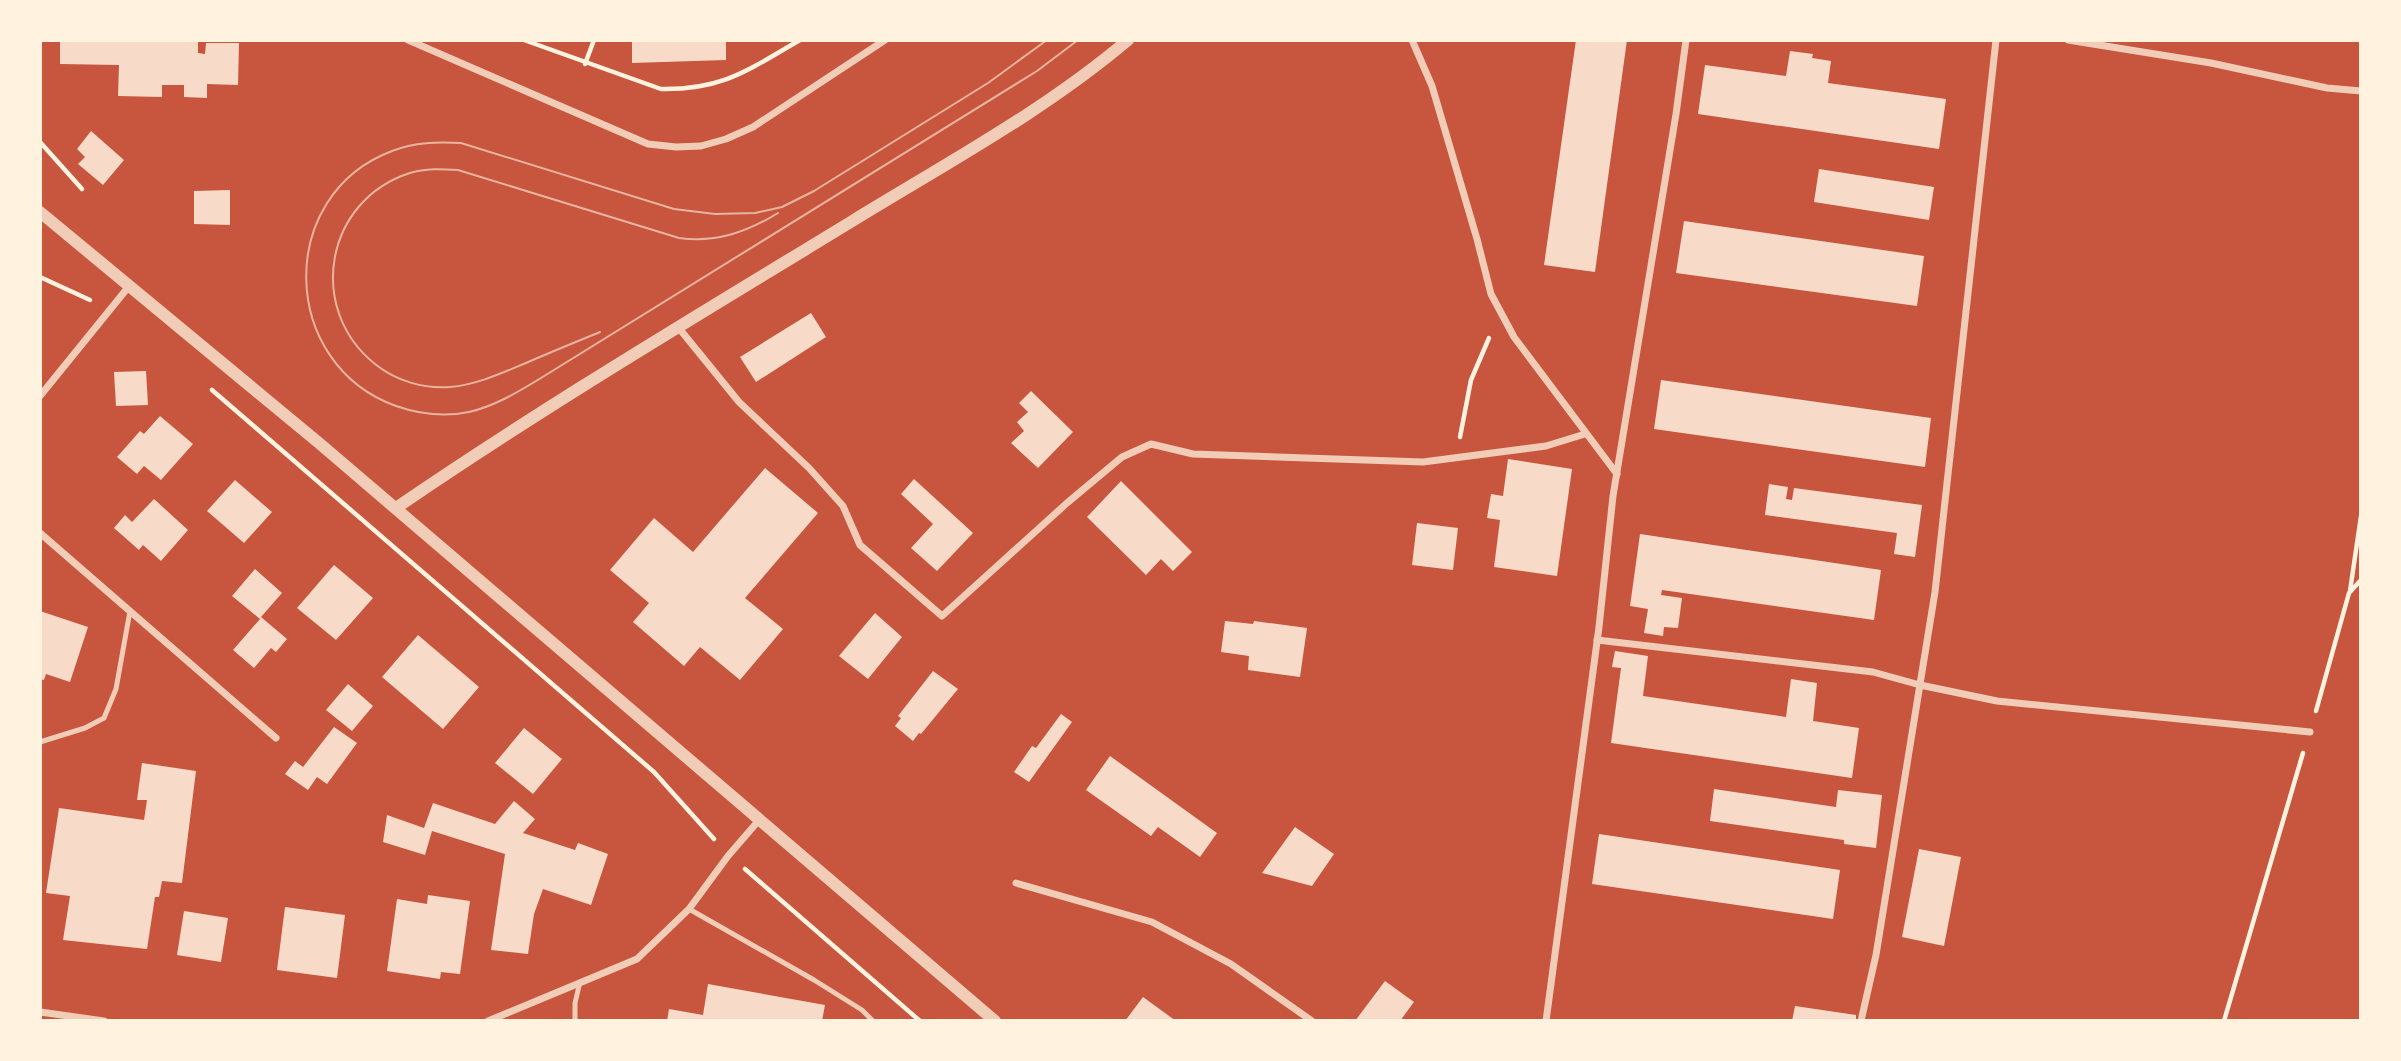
<svg xmlns="http://www.w3.org/2000/svg" width="2401" height="1061" font-family="'Space Grotesk',sans-serif">
<style>
.building{fill:#f7dbc8}
.lines{fill:none;stroke-linecap:round;stroke-linejoin:round}
.path{stroke:#fff3e0;stroke-width:4.5}
.service{stroke:#f1ccb7;stroke-width:5}
.minor{stroke:#f1ccb7;stroke-width:7}
.tertiary{stroke:#f1ccb7;stroke-width:12}
.tram{stroke:#e9b49f;stroke-width:2}
</style>
<rect width="100%" height="100%" fill="#c8553d"/>
<g class="building">
<path d="M60,40h138v13l7,1 1,-11h33l-1,42 -31,-1v14l-23,-1v-12h-22v12l-44,-1 1,-31 -59,-1z"/>
<path d="M632,40h94v20l-94,3z"/>
<path d="M1576,40h51l-32,232 -51,-7z"/>
<path d="M1790,51l23,3 -1,4 19,3 -3,22 118,16 -7,50 -241,-35 7,-49 81,11z"/>
<path d="M91,131l33,29 -21,25 -25,-21 7,-7 -8,-8z"/>
<path d="M1819,169l115,18 -5,33 -115,-18z"/>
<path d="M230,190v35l-36,-1v-33z"/>
<path d="M1684,221l240,35 -7,50 -241,-33z"/>
<path d="M811,313l15,24 -70,45 -16,-25z"/>
<path d="M146,371l2,34 -32,1 -2,-34z"/>
<path d="M1661,380l270,38 -6,49 -271,-38z"/>
<path d="M1031,391l42,41 -35,36 -27,-25 13,-12 -7,-9 11,-10 -9,-9z"/>
<path d="M160,416l33,28 -32,36 -17,-14 -7,8 -20,-17 23,-26 4,3z"/>
<path d="M1508,459l64,10 -15,107 -63,-9 6,-47 -13,-2 4,-24 12,2z"/>
<path d="M765,468l53,45 -73,85 38,31 -43,51 -40,-33 -16,19 -51,-44 16,-19 -39,-33 44,-52 39,34z"/>
<path d="M914,479l59,54 -36,38 -26,-23 22,-24 -32,-30z"/>
<path d="M235,480l37,32 -28,31 -37,-32z"/>
<path d="M1121,481l71,71 -19,19 -12,-12 -15,16 -59,-58z"/>
<path d="M1769,484l19,3 -2,12 6,1 2,-12 128,17 -7,52 -21,-3 3,-21 -132,-18z"/>
<path d="M154,499l34,31 -27,31 -18,-16 -4,5 -25,-22 11,-13 7,7z"/>
<path d="M1417,523l41,5 -5,42 -41,-5z"/>
<path d="M1640,534l241,36 -7,50 -212,-30 -1,5 21,3 -4,30 -14,-1 -1,9 -19,-3 4,-24 -18,-3z"/>
<path d="M334,565l39,33 -37,42 -39,-32z"/>
<path d="M255,569l27,24 -21,24 26,22 -11,13 -5,-4 -17,20 -21,-18 27,-31 -28,-23z"/>
<path d="M40,611l48,16 -18,55 -24,-8 -2,6 -4,-1z"/>
<path d="M875,613l27,24 -34,42 -29,-23z"/>
<path d="M1225,621l28,3 1,-3 53,7 -7,49 -52,-7 1,-14 -28,-4z"/>
<path d="M418,635l61,52 -36,42 -61,-52z"/>
<path d="M1615,651l33,5 -5,40 143,21 5,-38 26,4 -4,38 46,7 -7,50 -241,-35 10,-75 -9,-1z"/>
<path d="M933,671l25,18 -37,45 -2,-1 -6,8 -18,-15 6,-8 -3,-2z"/>
<path d="M348,684l25,22 -21,25 -26,-21z"/>
<path d="M1061,714l11,8 -43,60 -15,-10 18,-26 4,2z"/>
<path d="M334,727l23,16 -30,41 -10,-7 -9,13 -23,-16 10,-13 8,6z"/>
<path d="M524,728l38,31 -29,35 -38,-31z"/>
<path d="M1110,756l107,77 -17,24 -42,-30 -7,9 -65,-46z"/>
<path d="M142,763l54,8 -14,112 -20,-2 -3,16h-4l-8,52 -84,-9 7,-44 -24,-3 13,-85 85,12 3,-20h-10z"/>
<path d="M1714,789l122,18 2,-17 44,5 -6,53 -32,-4v-4l-134,-19z"/>
<path d="M514,801l21,18 -12,14 52,17 3,-7 30,11 -17,51 -48,-16 -9,25 -6,40 -37,-4 14,-96 -73,-23 -7,24 -42,-13 4,-27 37,13 9,-25 62,21z"/>
<path d="M1295,827l39,27 -22,32 -50,-13z"/>
<path d="M1599,834l241,36 -7,49 -241,-35z"/>
<path d="M1919,849l42,8 -17,89 -42,-9z"/>
<path d="M428,895l42,6 -10,73 -19,-2 -1,7 -53,-8 10,-72 30,5z"/>
<path d="M285,907l60,8 -8,63 -60,-8z"/>
<path d="M184,911l44,7 -7,44 -44,-7z"/>
<path d="M1385,981l29,21 -14,19h-45z"/>
<path d="M708,984l117,21 -3,16h-155l2,-12 34,6z"/>
<path d="M1143,997l33,24h-51z"/>
<path d="M1795,1006l61,9v6h-64z"/>
</g>
<g class="lines">
<g class="path">
<path d="M524,40l137,49c62,1 87,-19 139,-49"/>
<path d="M585,64l9,-24"/>
<path d="M40,142l42,47"/>
<path d="M40,277l50,23"/>
<path d="M212,390l442,382 60,67"/>
<path d="M1460,437l11,-57 18,-42"/>
<path d="M2350,591l11,-75"/>
<path d="M2316,711l33,-118 12,-13"/>
<path d="M745,869l175,152"/>
<path d="M2224,1021l79,-268"/>
</g>
<g class="service">
<path d="M40,742l45,-14 19,-10 12,-29 14,-78"/>
<path d="M689,909l125,71 48,30 11,11"/>
<path d="M575,1021v-18l5,-21"/>
</g>
<g class="minor">
<path d="M408,40l240,104 28,3 25,-1 25,-7 27,-12 132,-87"/>
<path d="M1412,40l20,46 45,153 14,55 23,43 103,137"/>
<path d="M2068,40l143,23 116,25 34,3"/>
<path d="M678,327l61,75 70,66 34,38 17,39 82,71 125,-113 55,-46 29,-13 42,10 230,8 123,-16 39,-12"/>
<path d="M40,396l90,-111"/>
<path d="M40,533l236,205"/>
<path d="M1597,640l276,32 47,13 77,16 313,31"/>
<path d="M1016,883l136,39 79,42 81,57"/>
<path d="M40,1012l64,9"/>
<path d="M488,1021l149,-62 52,-50 39,-53 32,-37"/>
<path d="M1546,1021l53,-394 14,-131 63,-382 10,-74"/>
<path d="M1861,1021l15,-66 59,-363 61,-552"/>
</g>
<g class="tertiary">
<path d="M40,212l279,231 676,578"/>
<path d="M396,508c149,-102 304,-194 458,-288 93,-57 190,-109 274,-180"/>
</g>
<g class="tram">
<path d="M1047,40l-59,43 -174,108 -32,16 -27,6 -40,1 -41,-5 -213,-66c-24,-1 -46,-1 -69,8 -117,44 -113,213 4,255 23,8 49,11 73,6 26,-6 49,-20 72,-34l496,-307 41,-31"/>
<path d="M600,332c-24,10 -49,20 -74,31 -24,10 -50,22 -76,24 -26,2 -54,-6 -75,-23 -69,-55 -50,-164 35,-191 16,-5 32,-4 48,-3l221,68c37,5 68,-6 99,-25"/>
</g>
</g>
<rect width="2401" height="1061" fill="none" stroke="#fff3e0" stroke-width="84"/>
</svg>
